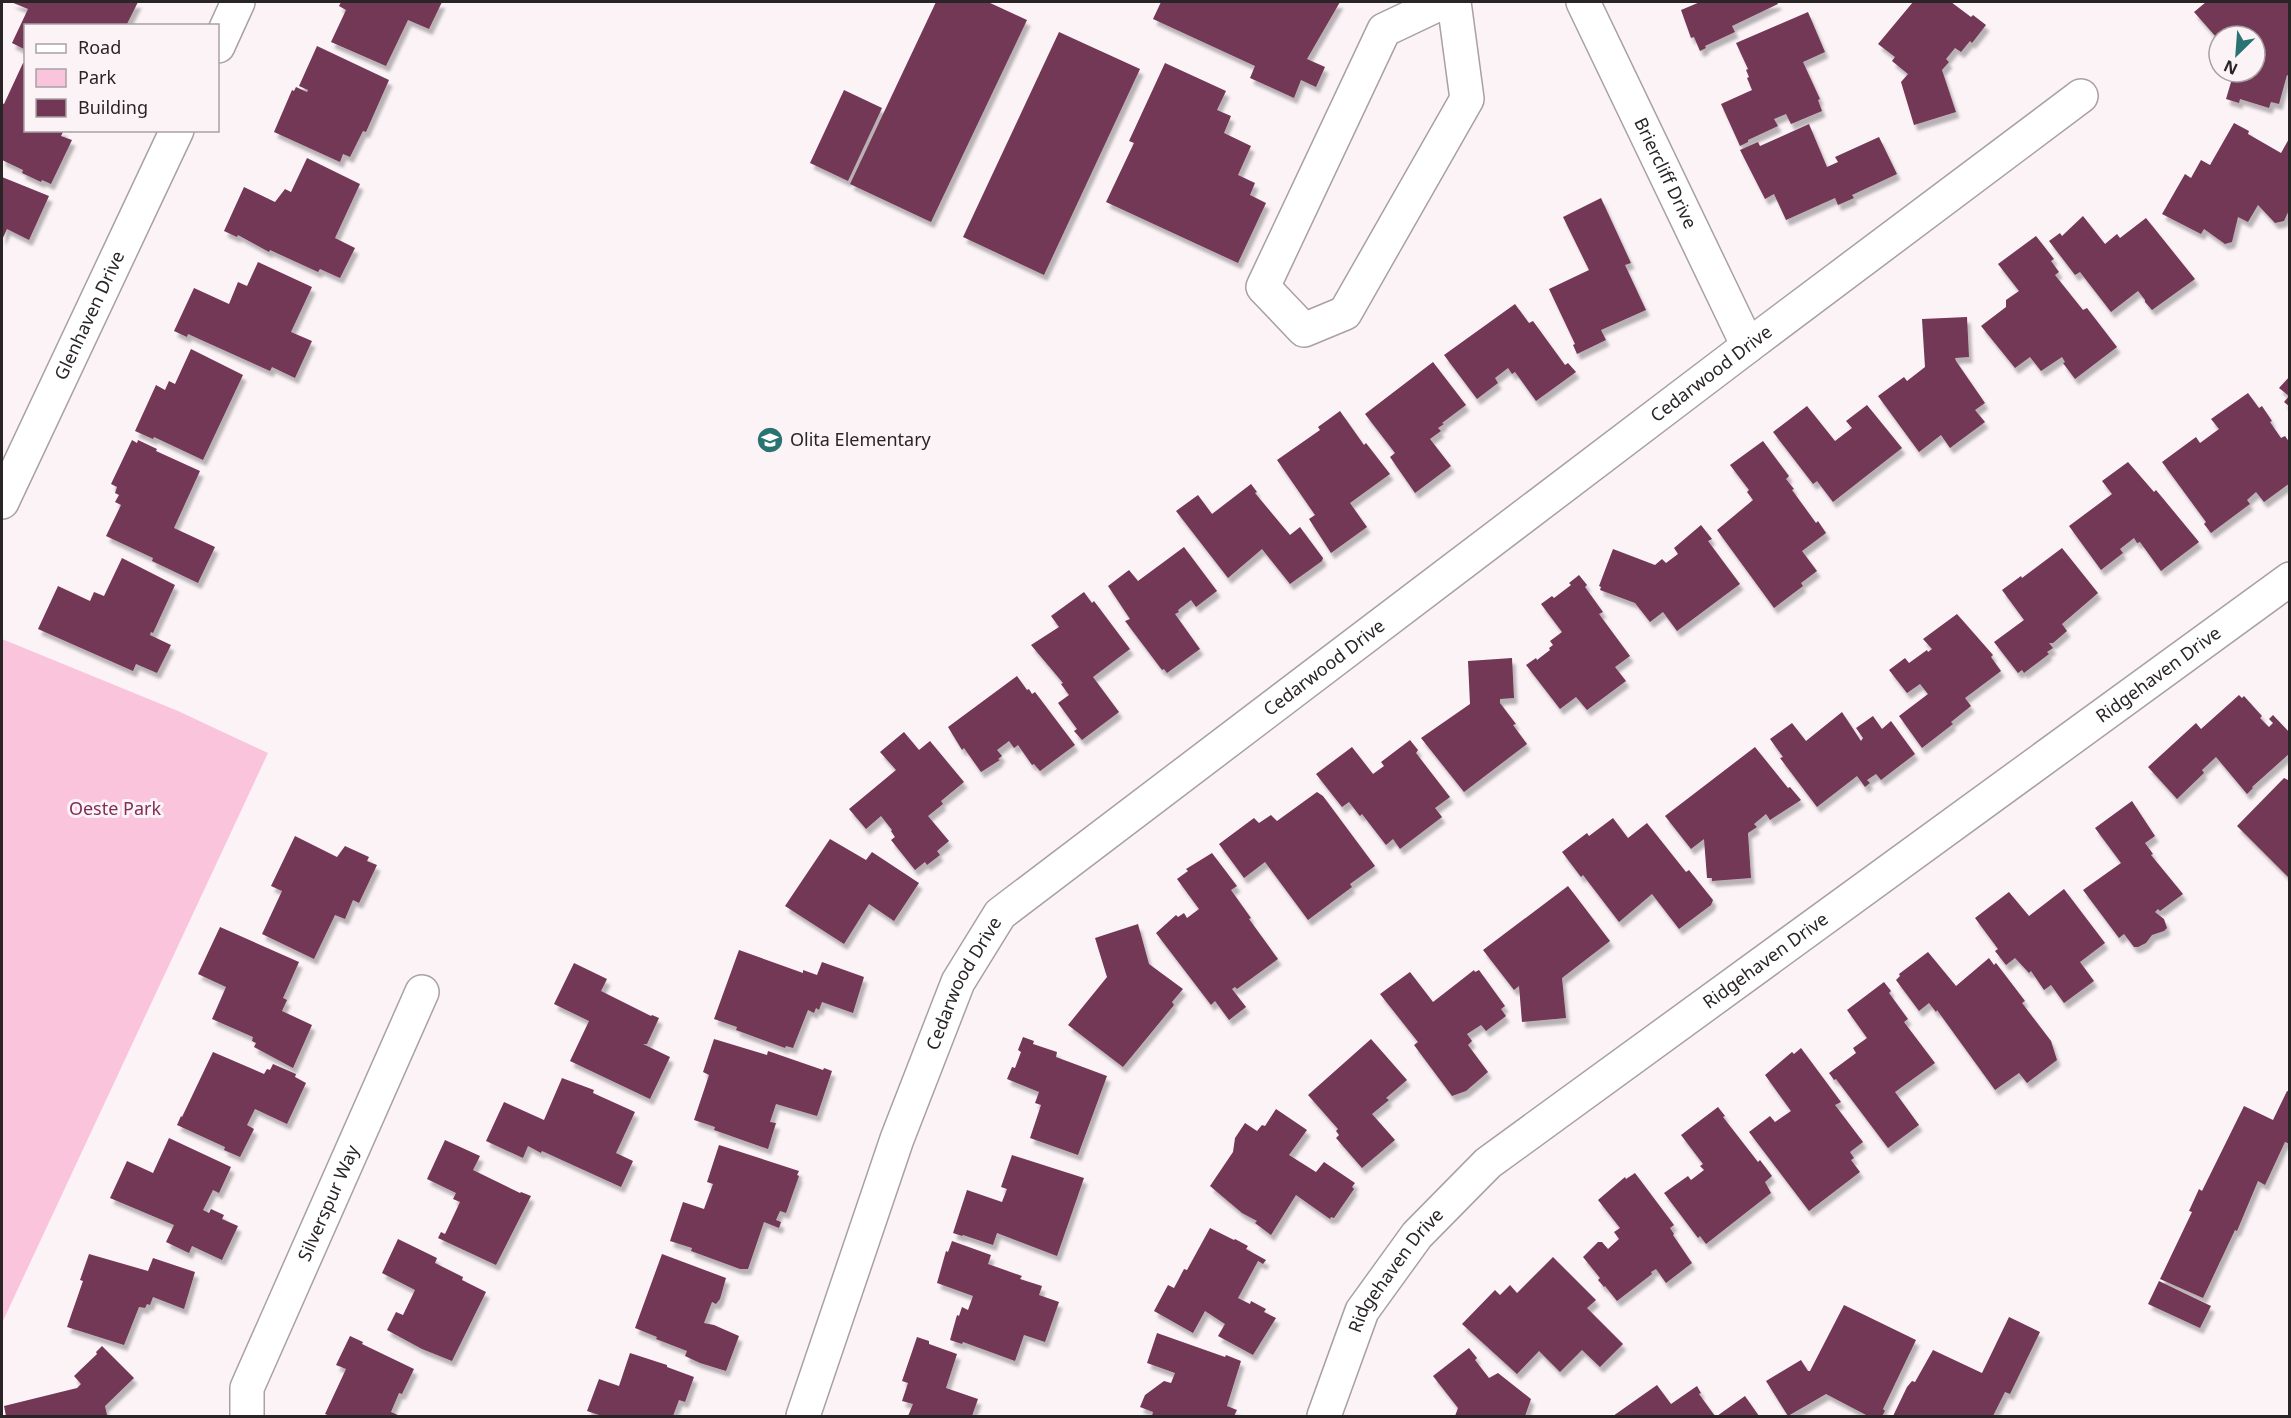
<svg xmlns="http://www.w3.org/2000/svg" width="2291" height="1418" font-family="'Noto Sans',sans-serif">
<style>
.green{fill:#fac4dd}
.building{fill:#723755;filter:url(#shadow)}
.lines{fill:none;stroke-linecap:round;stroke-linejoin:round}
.minor-casing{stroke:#a8a0a3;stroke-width:36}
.minor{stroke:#fff;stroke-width:33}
.labels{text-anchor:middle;stroke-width:6;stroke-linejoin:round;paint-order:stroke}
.street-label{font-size:18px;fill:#292527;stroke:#fcf3f7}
.poi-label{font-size:18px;fill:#292527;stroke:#fcf3f7;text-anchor:start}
.park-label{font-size:18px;fill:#7f2e5a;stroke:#fcf3f7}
</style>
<defs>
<filter id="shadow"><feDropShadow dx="3.5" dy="6" stdDeviation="1.5" flood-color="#0004"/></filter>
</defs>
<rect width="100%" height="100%" fill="#fcf3f7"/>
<path class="green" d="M2,639l176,72 90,42 -266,570z"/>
<g class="building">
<path d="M11,2h127l-12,24h-100v24l-14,-7 16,-34z"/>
<path d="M341,2h101l-13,27 -21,-9 -22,46 -55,-24 15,-32 -7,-4z"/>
<path d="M936,2h52l39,18 -96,202 -81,-38z"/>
<path d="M1161,2h179l-33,57 18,8 -9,20 -15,-7 -7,18 -44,-20 5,-12 -102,-47z"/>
<path d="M1700,2h77l1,2 -46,22 3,6 -30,14 1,2 -6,3 -6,-14 -3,1 -10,-28z"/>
<path d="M1913,2h38l20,15 2,-2 13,10 -14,18 -2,-2 -9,11 -6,-4 -9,11 3,3 -7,8 14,42 -42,13 -13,-43 7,-8 -16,-13 3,-4 -17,-13z"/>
<path d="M2206,2l4,1 1,-1h79v75l-3,-2 -8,29 -8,-2 -2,6 -29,-9 -1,4 -13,-4 8,-27h21v-36h-26l-5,-6 -8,7 -22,-25z"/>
<path d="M1808,12l17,40 -22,10 17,37 -2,1 4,11 -31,13 -5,-10 -12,5 4,7 -30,14v2l-8,4 -19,-42 31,-14 -5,-12 2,-1 -3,-7 2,-1 -12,-26z"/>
<path d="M1059,32l81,37 -96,206 -81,-38z"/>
<path d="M317,46l72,34 -23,52 -3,-1 -13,26 -7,-3 -3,8 -66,-30 18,-42 2,1 2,-4 11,5 1,-2 -9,-4z"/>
<path d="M23,63l3,1v66h38l-3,6 11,4 -21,44 -9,-4 -1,2 -19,-9 1,-3 -21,-10v-57l2,1z"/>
<path d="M1165,63l61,28 -9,19 14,6 -7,17 27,13 -13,29 17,8 -5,12 16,8 -28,60 -132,-61 28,-59 -5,-2z"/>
<path d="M844,90l38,18 -34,73 -38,-18z"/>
<path d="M2234,123l15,8 -1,3 33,19 9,-16v71l-6,13 -9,2 -17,-18 -10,17 -10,-5 -6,25 -7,2 -21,-15 -3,5 -39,-20 23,-40 6,4 10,-18 9,5z"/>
<path d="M1809,124l18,43 11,-5 -3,-5 44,-20 18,37 -45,21 2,3 -16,7 -3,-7 -49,22 -12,-26 -9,5 -25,-49 18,-8 2,4z"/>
<path d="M307,158l53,26 -25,54 20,10 -15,30 -20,-9 -2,3 -48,-22 -1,2 -31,-17 -1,2 -13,-6 20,-44 31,15 10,-13 6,3z"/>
<path d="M2,177l47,19 -20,44 -22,-11 -5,11z"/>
<path d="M1601,198l30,65 -6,2 21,45 -45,20 5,10 -29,14 -4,-9 2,-1 -26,-55 40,-19 -26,-53z"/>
<path d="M2083,216l22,28 12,-10 3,4 26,-20 49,61 -43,31 -7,-8v-2l-7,-9 -27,21 -31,-40 -5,3 -26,-34 11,-8 2,3z"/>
<path d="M2036,236l18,23 -3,2 8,11 -4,3 28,35 4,-2 30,39 -42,32 -12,-16 2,-1 -3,-5 -21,14 -11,-14 -15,11 -34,-42 25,-19v-7l13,-9 -21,-27z"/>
<path d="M258,262l54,25 -21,45 21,9 -17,37 -23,-11 -2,4 -82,-37 -1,3 -13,-6 20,-43 35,16 9,-22 9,4z"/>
<path d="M1515,304l14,19 4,-2 32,44 3,-2 8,9 -40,29 -21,-29 -3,2 -4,-6 -13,10 3,5 -21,16 -33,-44z"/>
<path d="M1967,317l2,40 -14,1 1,3 29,42 -10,7 10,12 -35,26 -9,-13 -22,17 -41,-56 26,-19 3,4 18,-14 -3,-48z"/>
<path d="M191,349l52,26 -40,85 -49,-23 -1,2 -18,-8 21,-46 9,5 4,-9 6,3z"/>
<path d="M1433,362l33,43 -24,18 2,1 -6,4 3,3 -11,8 21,27 -36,27 -25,-36 5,-4 -30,-39z"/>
<path d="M2290,376v31l-6,-5 5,-6 -10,-8z"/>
<path d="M2248,393l11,15 3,-2 10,15 -2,1 11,16 4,-2 5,7v40l-26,19 -8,-10 -9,8 3,4 -39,29 -7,-9 2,-2 -44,-60 34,-25 4,6 19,-14 -8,-10z"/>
<path d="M1867,405l35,43 -69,54 -16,-21 -4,3 -40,-52 34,-26 28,35 17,-13 -6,-7z"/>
<path d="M1340,411l24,34 2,-2 24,31 -40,29 17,24 -36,26 -22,-34 6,-4 -38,-55 43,-30 -2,-3z"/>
<path d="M132,440l5,3 1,-3 19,9 -1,2 44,20 -26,57 41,19 -17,36 -46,-22 1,-3 -47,-22 15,-31 -6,-3 4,-7 -4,-2 2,-6 -6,-3z"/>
<path d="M1763,441l26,35 -3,3 8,10 -2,1 24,33 2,-2 8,12 -24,18 15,20 -16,12 2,3 -29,22 -57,-78 36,-30 -6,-8 2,-2 -19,-25z"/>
<path d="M2128,462l26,30 2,-2 43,52 -38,29 -21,-29 -3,1 -3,-5 -14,11 3,4 -22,17 -32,-44 43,-32 -10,-13z"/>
<path d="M1251,484l6,8 -2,1 35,42 10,-8 23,31 -1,3 -32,23 -28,-35 -34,29 -52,-67 22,-16 14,19z"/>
<path d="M1701,525l11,14 -4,2 32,43 -63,47 -14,-19 -13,10 -15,-19 -35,-13 1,-3 -2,-1 14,-37 42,16 7,-6 4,4 12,-9 -4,-6z"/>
<path d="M1184,547l33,44 -21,16 -5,-7 -13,10 1,2 -4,2 25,35 -33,24 -3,-4 -2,1 -37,-49 5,-2 -22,-33 21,-16 9,11z"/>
<path d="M2062,548l36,45 -36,31 5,7 -14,12h-4l4,5 -6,4 2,2 -25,19 -2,-3 -4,3 -24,-31 30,-22 -22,-30 19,-14 1,2z"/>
<path d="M122,558l53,27 -22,48 -2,-1 -1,3 21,10 -14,28 -21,-9 -3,7 -95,-42 20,-43 32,15 4,-9 10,4z"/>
<path d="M1579,575l8,10 -2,2 18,25 -4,2 31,42 -15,11 11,14 -39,29 -11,-13 -16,12 -34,-44 10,-7 1,2 13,-10 -1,-2 4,-3 -3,-4 12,-9 -21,-28 11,-8 2,2 17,-13 -2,-2z"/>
<path d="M1084,592l8,11 2,-2 36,48 -37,28 26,35 -37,28 -8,-9 3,-2 -19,-26 11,-8 -8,-11 2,-1 -32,-38 28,-18 -8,-11z"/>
<path d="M1957,614l36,41 -2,2 10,14 -36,27 6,8 -20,16 2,2 -31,24 -23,-32 29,-22 -8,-10 -13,9 -18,-23 16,-12 4,5 18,-13 1,2 4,-3 -9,-10z"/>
<path d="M1512,658l2,40 -14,1v4l16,21 -3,1 14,19 -63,48 -43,-54 49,-34 -2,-43z"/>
<path d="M1017,676l10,14 2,-1 3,5 3,-2 40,53 -35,26 -6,-7 -2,1 -14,-20 -4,3 -5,-7 -12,9 5,6 -4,3 2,1 -19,12 -17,-24 -2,2 -14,-23z"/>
<path d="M2239,695l3,3 2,-2 18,20 -2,2 9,9 4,-4 -4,-4 4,-4 17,18v20l-38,34 1,1 -6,6 -31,-37 -14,13 2,3 -27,26 -29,-32 48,-44 5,6z"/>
<path d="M1842,712l19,29 2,-3 -7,-10 17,-12 9,13 9,-8 24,33 -34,26 -5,-6 -9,6 3,3 -5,4 -8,-11 -40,31 -37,-49 3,-1 -13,-18 22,-16 14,18z"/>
<path d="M904,732l15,18 11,-9 34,41 -23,19 2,3 -15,12 21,25 -12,10 3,4 -13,10 -2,-3 -10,8 -24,-30 4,-3 -4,-6 1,-1 -11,-14 -15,13 -17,-20 47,-39 -16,-18z"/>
<path d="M1410,740l8,10 -2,3 34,44 -15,11 7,9 -42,32 -7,-10 -7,6 -24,-31 -2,2 -11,-14 -7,5 -26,-33 36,-27 21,27 11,-8 -3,-4z"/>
<path d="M1755,747l33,41 2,-1 11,13 -31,20 -4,-6 -12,10 3,3 -9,6 3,45 -39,3v-3h-5l-3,-39 -13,10 -26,-33z"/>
<path d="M2284,778l6,3v98l-53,-53z"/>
<path d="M1317,792l6,4 52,70 -25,18 2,3 -44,33 -43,-58 -21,16 -25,-34 35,-26 5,5 12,-8 6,6z"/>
<path d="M2132,801l23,35 -10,7 8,11 -2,1 32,39 -23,17 -2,-2 -3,3 9,7 3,9 -3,3 -12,4 -6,8 -8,4h-4l-10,-13 -5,4 -36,-48 38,-27 -26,-35z"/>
<path d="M1613,818l15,20 19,-15 39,49 3,-2 24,30 -2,5 -32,24 -27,-35 -33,28 -36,-47 -2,2 -19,-25 25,-19 2,3z"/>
<path d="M295,836l42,21 8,-11 24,11 -2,4 10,4 -18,38 -6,-3 -8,19 -10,-4 -21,44 -52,-25 20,-43 -11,-5z"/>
<path d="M830,839l36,21 6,-8 47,31 -25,38 -25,-17 -25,40 -59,-38z"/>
<path d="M1212,853l25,33 -6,4 20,28 -2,1 29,40 -41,30 -2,-2 -3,2 14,18 -17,13 -14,-19 -4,4 -55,-72 20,-18 2,2 6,-4 3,5 12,-9 -22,-30 11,-8 -2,-2z"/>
<path d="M1568,886l42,55 -48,37 4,40 -44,4 -3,-36 -5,4 -31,-40z"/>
<path d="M2064,889l41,54 -25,19 14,19 -30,22 -13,-18 -7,5 -13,-19 -2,2 -14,-15 -9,7 -11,-14 3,-2 -23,-31 34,-26 20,24z"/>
<path d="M1138,924l11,40 34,25 -11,13 2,3 -51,62 -55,-42 39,-48 -12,-39z"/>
<path d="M220,927l79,35 -16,36 4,2 -5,11 30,14 -19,43 -39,-21 2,-4 -4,-2 1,-4 -41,-18 14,-32 -28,-13z"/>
<path d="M739,950l64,23v-3l14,5 5,-13 42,15 -11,36 -31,-11 -3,8 -3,-2 -2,5 -6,-3 -15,38 -7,-2 -1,2 -49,-18 1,-3 -23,-8z"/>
<path d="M1928,952l28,34 33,-28 5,7 2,-2 29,38 -3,2 29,38 6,19 -30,23 -8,-10 -24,17 -58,-80 -1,2 -7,-9 -10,8 -23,-31 4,-4 -1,-2z"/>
<path d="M574,963l33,16 -6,12 50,25 1,-1 7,3 -12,26h-4l27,13 -20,42 -80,-38 19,-40 -35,-17z"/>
<path d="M1474,970l1,2 4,-2 26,36 -4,3 5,7 -20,15 -5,-6 -14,9 5,7 -4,4 20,27 -22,19 -14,5 -38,-51 4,-3 -38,-48 30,-22 23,30z"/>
<path d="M1884,982l7,9 -2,2 19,26 -4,3 31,41 -40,29 24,33 -31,23 -52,-69 -2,1 -5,-7 27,-20 -3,-5 14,-10 -20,-28z"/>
<path d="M1023,1037l11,4 -1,3 24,8 -1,5 51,19 -29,79 -48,-17 11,-33 -6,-2 4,-11 -32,-13 5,-12 3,1 6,-16 -3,-2z"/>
<path d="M714,1039l53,16 1,-4 55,19 1,-2 8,3 -15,45 -41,-12 -6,18 6,1 -8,26 -54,-19 1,-3 -21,-7 15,-45 -6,-3z"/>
<path d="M1371,1039l36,41 -21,18 3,2 -17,14 23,26 -33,28 -26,-30 3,-3 -3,-4 2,-2 -30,-34z"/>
<path d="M1801,1048l40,54 -6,3 28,37 -13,10 4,6 -3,2 9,12 -51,39 -60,-79 21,-16 5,6 16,-11 -26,-36 27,-23 2,2z"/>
<path d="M213,1052l51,22 3,-5 3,1 3,-6 23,10 -1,3 11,6 -19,41 -32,-15 -8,16 7,4 -14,28 -16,-7 1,-3 -48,-22 4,-9 1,1z"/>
<path d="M562,1078l32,12 -1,3 42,19 -19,41 17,8 -12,26 -79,-36 -1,2 -13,-7 -5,12 -37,-17 18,-39 40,18z"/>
<path d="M2287,1091l3,1v52l-5,-2 -20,43 -7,-4 -21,50 -2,-1 -32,68 -43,-19 32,-67 -3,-1 10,-22 3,2 42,-85 29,14z"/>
<path d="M1718,1107l7,9 -2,1 35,45 2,-2 12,16 -7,6 6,11 -65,51 -6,-8 -2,2 -34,-45 24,-17 3,4 13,-10 -4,-4 3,-2 -22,-29z"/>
<path d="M1276,1109l31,21 -18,25 27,17 8,-10 31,21 -3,4 2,2 -20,29 -3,-1 -1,2 -34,-24 -25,40 -16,-12 2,-2 -15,-8 -32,-27 23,-34 2,-14 10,-15 12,8 5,-6 3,1z"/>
<path d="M169,1138l62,29 -12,26 -6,-3 -10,20 6,3 2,-4 13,6 -2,4 16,7 -16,34 -30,-14 -3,7 -23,-11 8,-17 -64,-27 17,-37 26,12z"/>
<path d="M445,1140l35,16 -7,14 47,23 1,-1 10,4 -35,69 -58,-27 3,-6 4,2 15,-32 -7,-3 3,-6 -29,-14z"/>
<path d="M719,1145l80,26 -2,4 2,1 -13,37 -6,-2 -4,9 5,2 -2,6 -15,-6 -16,47h-8l-49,-18 1,-3 -22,-7 13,-39 21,7 9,-25 -6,-2z"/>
<path d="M1012,1155l72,23 -27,78 -60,-23 -4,12 -30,-10 -1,1 -9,-3 14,-43 35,12 5,-13 -6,-2z"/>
<path d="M1635,1173l39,52 -4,3 4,6 -1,1 19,28 -26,20 -10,-14 -5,3 1,2 -35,27 -12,-15 -1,1 -6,-7 2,-2 -17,-21 15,-15h4l6,7 11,-10 -5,-7 6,-4 -22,-28 27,-23 1,2z"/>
<path d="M1210,1228l24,12 1,-1 13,7 -2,3 20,11 -3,4 -5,-3 -20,37 12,6 1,-3 15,8 -2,3 12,6 -23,37 -35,-19 7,-12 -20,-13 -12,22 -39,-22 14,-26 6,3 10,-19 3,1z"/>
<path d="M398,1239l39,19 -2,5 28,14 -1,3 24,12 -34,69 -30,-12 -35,-19 9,-18 7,3 12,-25 -33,-17z"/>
<path d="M952,1241l39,14 -3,9 34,12 -2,3 22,7 -3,9 20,7 -14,40 -21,-7 -9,26 -52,-19 -1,2 -12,-4 7,-25 2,1 3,-9 6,3 5,-14 -36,-13 9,-32 2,1z"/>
<path d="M89,1254l59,17 5,-13 42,14 -11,37 -31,-12 -3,8 -3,-1 -2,4 -6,-1 -15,38 -57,-18 16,-46 -3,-1z"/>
<path d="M662,1254l64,24 -6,21 -4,5 -4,-2 -8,21 10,2 25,11 -13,35 -26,-8 -15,-7 2,-5 -31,-12 1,-2 -22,-9z"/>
<path d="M1553,1257l43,43 -9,8 36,36 -23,23 -18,-17 -22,22 -21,-21 -22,23 -55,-50 33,-34 5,5 10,-10 7,8z"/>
<path d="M2159,1281l52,25 -11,22 -52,-24z"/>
<path d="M1844,1305l72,35 -33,69 2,2 -3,5h-14l-42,-22 -38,22 -22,-35 35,-21 7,11h2z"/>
<path d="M2009,1317l31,15 -30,62 -5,-2 -12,24h-100l14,-29 5,-6 3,1 18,-32 49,23z"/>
<path d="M1157,1333l68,24 1,-2 15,6 -14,45 10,4 -3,6h-82l1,-4 -13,-5 5,-12 19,-14 7,2 4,-10 -28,-10z"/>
<path d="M350,1336l13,6 -1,2 52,25 -12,25 -3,-1 -8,19 9,4h-70l-5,-2 21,-45 -10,-4z"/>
<path d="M917,1337l12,4v3l28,10 -11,34 32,11 -6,17h-64l5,-12 -11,-3 6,-18 -6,-2z"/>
<path d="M102,1346l32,32 -29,28 2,9 -101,1 -2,-10 73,-18 4,-4 -7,-8 23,-22 -1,-2z"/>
<path d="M1469,1348l8,10 -2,2 14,18 9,-5 33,26 -6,17h-70l3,-8 -25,-32z"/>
<path d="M630,1353l37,12v2l27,10 -9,25 -6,-2 -6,16h-71l-15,-5 12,-32 20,7z"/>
<path d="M1657,1385l14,19 26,-18 4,7 -2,1 16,22h-102z"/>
<path d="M1745,1396l14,20h-42z"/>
</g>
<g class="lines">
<g class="minor-casing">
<g id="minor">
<path d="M1443,2l-59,28 -121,257 41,43 41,-17 122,-214 -13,-97"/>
<path id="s1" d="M1583,2l165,344"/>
<path d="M218,46l20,-44"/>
<path id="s2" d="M2,502l175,-372"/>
<path id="s3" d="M247,1416v-28l175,-396"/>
<path id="s4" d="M803,1416l94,-277 61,-157 42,-68 748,-568 333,-250"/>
<path id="s5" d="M1324,1416l38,-105 55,-76 71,-72 802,-584"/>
</g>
</g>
<use href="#minor" class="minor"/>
</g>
<defs>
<g id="school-disc" transform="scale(1.35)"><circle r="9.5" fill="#297372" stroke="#fcf3f7"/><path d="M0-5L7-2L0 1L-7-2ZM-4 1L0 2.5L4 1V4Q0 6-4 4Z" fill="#fff"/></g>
</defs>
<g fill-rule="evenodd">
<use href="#school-disc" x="770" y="440"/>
</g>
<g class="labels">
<g class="street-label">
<text dy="6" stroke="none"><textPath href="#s1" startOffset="190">Briercliff Drive</textPath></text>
<text dy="6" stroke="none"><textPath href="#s2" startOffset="206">Glenhaven Drive</textPath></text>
<text dy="6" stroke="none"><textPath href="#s4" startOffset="1434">Cedarwood Drive</textPath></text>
<text dy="6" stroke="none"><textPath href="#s4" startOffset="948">Cedarwood Drive</textPath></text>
<text dy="6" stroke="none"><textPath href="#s5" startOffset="1136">Ridgehaven Drive</textPath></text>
<text dy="6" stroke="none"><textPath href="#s5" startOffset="650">Ridgehaven Drive</textPath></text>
<text dy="6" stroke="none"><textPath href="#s4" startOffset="462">Cedarwood Drive</textPath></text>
<text dy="6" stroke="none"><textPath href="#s3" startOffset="230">Silverspur Way</textPath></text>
<text dy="6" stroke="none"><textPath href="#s5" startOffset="164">Ridgehaven Drive</textPath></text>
</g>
<g class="poi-label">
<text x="790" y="446">Olita Elementary</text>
</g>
<g class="park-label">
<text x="115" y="815">Oeste Park</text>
</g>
</g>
<rect width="2291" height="1418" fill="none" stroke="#292527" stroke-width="6"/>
<rect x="24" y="24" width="195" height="108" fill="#fcf3f7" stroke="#a8a1a4" stroke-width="1.5"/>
<rect x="36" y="44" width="30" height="9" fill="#ffffff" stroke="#a8a1a4" stroke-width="1.5"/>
<text x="78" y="54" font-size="18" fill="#292527">Road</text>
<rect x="36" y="69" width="30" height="18" fill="#fac4dd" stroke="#a8a1a4" stroke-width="1.5"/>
<text x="78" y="84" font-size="18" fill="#292527">Park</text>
<rect x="36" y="99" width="30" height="18" fill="#723755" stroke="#a8a1a4" stroke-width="1.5"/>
<text x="78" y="114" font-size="18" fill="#292527">Building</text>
<g transform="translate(2237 54) rotate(205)"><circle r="28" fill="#fcf3f7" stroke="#a8a1a4" stroke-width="1.5"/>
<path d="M0-4.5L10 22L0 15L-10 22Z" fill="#297372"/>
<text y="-9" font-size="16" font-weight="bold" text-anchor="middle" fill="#292527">N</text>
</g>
</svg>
